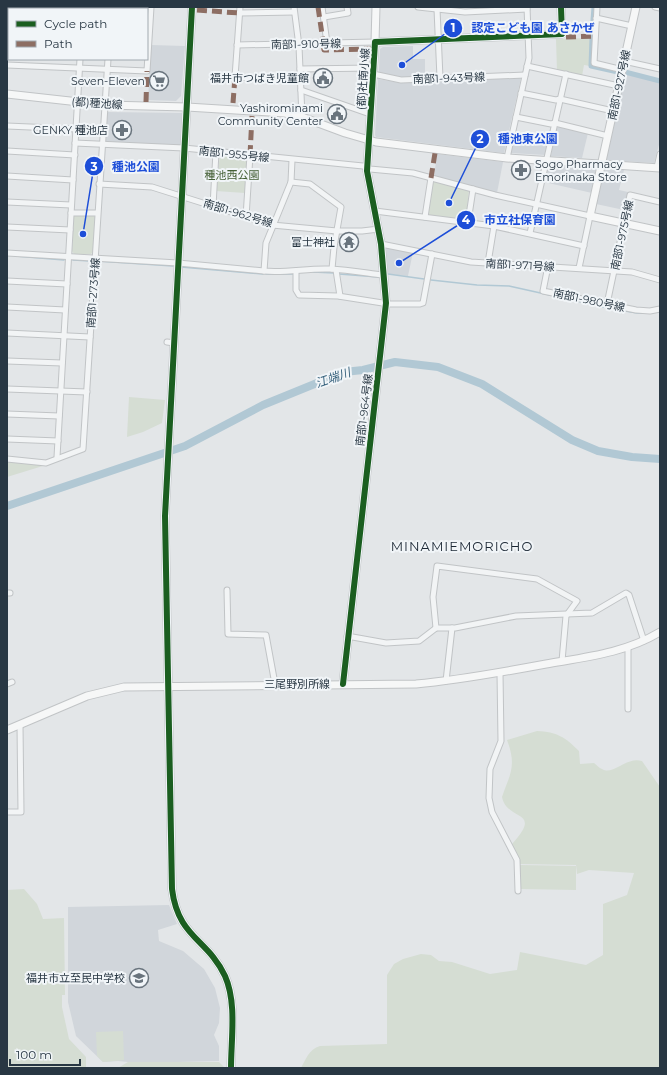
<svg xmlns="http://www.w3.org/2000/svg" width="667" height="1075" font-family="Montserrat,'Noto Sans JP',sans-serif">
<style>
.built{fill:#d1d6db}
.green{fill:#d5ddd3}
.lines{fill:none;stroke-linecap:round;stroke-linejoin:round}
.stream{stroke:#b1c8d4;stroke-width:1.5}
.canal{stroke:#b1c8d4;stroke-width:5}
.river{stroke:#b1c8d4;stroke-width:8}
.street-casing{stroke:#c1c4c6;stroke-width:7}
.secondary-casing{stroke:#c1c4c6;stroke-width:9}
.street{stroke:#f2f4f5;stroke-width:5}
.secondary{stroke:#f6f7f7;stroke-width:7}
.quiet{stroke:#8d6e63;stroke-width:5;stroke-dasharray:10 5;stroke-linecap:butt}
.cycleway-casing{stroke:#f1f5f8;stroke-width:8}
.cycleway{stroke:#1b5e20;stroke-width:6}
.labels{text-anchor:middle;stroke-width:4;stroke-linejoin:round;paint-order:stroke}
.street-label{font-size:11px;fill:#283743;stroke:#f1f5f8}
.poi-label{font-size:11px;fill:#283743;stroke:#f1f5f8;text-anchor:end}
.park-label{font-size:11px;fill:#445f35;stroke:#f1f5f8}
.water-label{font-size:12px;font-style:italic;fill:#315d79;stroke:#f1f5f8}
.quarter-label{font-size:13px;letter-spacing:1px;fill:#1b2734;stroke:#f1f5f8}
.leader{fill:none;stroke:#1d4ed8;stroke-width:1.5}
.callout-dot{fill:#1d4ed8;stroke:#f1f5f8;stroke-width:1.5}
.mark-label{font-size:12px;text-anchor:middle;font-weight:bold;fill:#fff}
.callout-label{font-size:12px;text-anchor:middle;font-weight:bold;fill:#1d4ed8;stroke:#f1f5f8;stroke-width:4;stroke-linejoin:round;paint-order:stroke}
</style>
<rect width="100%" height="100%" fill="#e3e6e8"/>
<g class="built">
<path d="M151,45l34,1 -4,50 -5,5 -28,-1z"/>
<path d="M413,46v13h12v18l-23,1 -22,-5 -1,-2 1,-22 3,-2z"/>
<path d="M624,73l36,9v59l-6,22 -47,-3 -1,-2z"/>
<path d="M521,78l-17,75 -128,-16 -1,-2 3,-56 23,4z"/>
<path d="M107,112l75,1v31l-2,2 -75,-4z"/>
<path d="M559,127l29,6 -6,25 -31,-2 5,-28z"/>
<path d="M514,136l34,8 -3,11 -34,-2z"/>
<path d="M437,154l66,8 -6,31 -63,-16z"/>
<path d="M548,165l48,3 -4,25 -48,-11z"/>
<path d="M604,169l20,1 -5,20 9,2 -4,18 -28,-6z"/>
<path d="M387,247l26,5 -5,24 -20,-2 -3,-26z"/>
<path d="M169,905l8,19 -19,6 1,11 24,10 21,18 11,19 5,20 -1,15 -5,12 5,11v15l-81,2 -20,-2 -15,1 -27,-26 -8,-34v-95z"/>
</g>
<g class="green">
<path d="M591,38l-1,28 -6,-1 -2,11 -25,-5 -1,-32z"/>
<path d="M220,154l26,3 1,1 -2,35 -29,-2z"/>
<path d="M435,181l34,9 -3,28 -2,2 -34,-4 -2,-2 5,-31z"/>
<path d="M76,214l17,1 2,2 -2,35 -2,2h-17l-2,-3 2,-35z"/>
<path d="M129,397l36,3 -3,23 -19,9 -16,5z"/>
<path d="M7,461l39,4 -39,12z"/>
<path d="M537,731c20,1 28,6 42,20l1,13 14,-1c3,2 5,5 8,6 12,7 24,-13 40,-8l18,26v281h-359c5,-9 8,-19 19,-22l67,-2v-69l7,-11 9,-5 18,-5 10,1 8,6 13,1 38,12 27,-4 3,-18 66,13 17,-10v-51l24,-9 7,-22 -45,-3 -12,4 -1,-9 -56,-1 -1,-6 -7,-14c32,-35 -5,-22 -10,-47 8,-23 15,-31 5,-57z"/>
<path d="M520,865l56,1v24l-56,-1z"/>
<path d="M24,889l13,15 6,15 21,-1 1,77h-3v12l7,32 17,18v11h-79v-178z"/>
<path d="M123,1031l1,29 -21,2 -6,-6 -1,-24z"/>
<path d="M128,1062h91l6,6h-107z"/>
</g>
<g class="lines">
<g class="stream">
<path d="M15,256l49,4"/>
<path d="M73,260l17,1"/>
<path d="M97,261l76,5"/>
<path d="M181,267l82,7"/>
<path d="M313,272l21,1"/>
<path d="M266,274h27"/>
<path d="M339,274l39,3"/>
<path d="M388,274l36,5"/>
<path d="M431,280l46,5 32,1 99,22 29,5h13"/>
</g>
<g class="canal">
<path d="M592,34l2,-27"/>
<path d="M592,38l-1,28 27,6"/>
<path d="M625,72l35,9"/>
</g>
<path class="river" d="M7,506l178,-60 78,-41 81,-33 19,-2 32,-8 43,5 44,17 90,56 26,11 34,6 28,2"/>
<g class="street-casing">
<g id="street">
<path d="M77,7h5"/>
<path d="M240,7l-5,70 66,3"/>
<path d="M294,7l5,39 3,71"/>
<path d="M322,7l5,36"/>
<path d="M418,7l47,5 62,-3"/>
<path d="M597,7l-3,56 29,7"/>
<path d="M655,7l5,1"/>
<path d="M111,9v-2"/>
<path d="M437,9l3,69"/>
<path d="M239,13l55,-1"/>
<path d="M324,17l24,-4 -1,-6"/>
<path d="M596,18l36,8"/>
<path d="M7,34h2"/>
<path d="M237,45l138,-3"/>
<path d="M624,61l36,8"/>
<path d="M7,65l140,6 4,-64"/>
<path d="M527,66l92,20"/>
<path d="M300,69l73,-1"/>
<path d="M373,74l28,6 124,-5"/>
<path d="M301,90l69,24"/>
<path d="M521,93l35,7 4,-1 53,12"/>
<path d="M516,117l35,7 4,-1 53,13"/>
<path d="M7,126l69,3"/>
<path d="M75,143l109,5 179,18 7,3 43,4 82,22 95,21 -11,52"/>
<path d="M7,151l68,4"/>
<path d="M507,158l22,-100 -2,-51"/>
<path d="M292,160l-1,22 -25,61 -2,28c23,2 44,-3 66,-2 18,1 36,4 53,6"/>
<path d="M657,167l3,-13"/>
<path d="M7,176l66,4"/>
<path d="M291,182l19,2 31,23 -7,40 -2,22"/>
<path d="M99,184l53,3 120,38 65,6h25l17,-2"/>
<path d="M7,202l64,3"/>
<path d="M213,206l3,-54"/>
<path d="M375,211l119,15 90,20"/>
<path d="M71,213h26"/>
<path d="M246,217l4,-62"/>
<path d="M425,217l6,-39"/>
<path d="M468,222l5,-33"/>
<path d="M7,227l63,3"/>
<path d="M530,233l36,-159"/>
<path d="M381,244l90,18 161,10 28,8"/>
<path d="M7,253l171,10 86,8"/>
<path d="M488,263l6,-37"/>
<path d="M548,266l-5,25 93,19 14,1 10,-2"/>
<path d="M336,270l4,26"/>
<path d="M296,271v19l3,5 39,1 51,8h31l3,-1 9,-49"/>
<path d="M7,281l60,3"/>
<path d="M607,304l23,-109 30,7"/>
<path d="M7,307l58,3"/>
<path d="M7,333l83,4"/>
<path d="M167,342l7,1"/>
<path d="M7,361l55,2"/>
<path d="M7,389l80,3"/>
<path d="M7,414l52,2"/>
<path d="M7,439l51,2"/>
<path d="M57,457l23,-398"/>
<path d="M7,459l39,4 37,-14 25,-390"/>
<path d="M227,590l1,44 38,1 9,49"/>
<path d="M7,593h3"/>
<path d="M436,628l-3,-31 4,-31 100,13 40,22 -11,15 -4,45"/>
<path d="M347,636l39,7 33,-2 17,-13h19l61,-12 76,-3 34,-20 3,2 15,46"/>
<path d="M628,648v61"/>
<path d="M500,673l1,68 -11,28 -1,29 3,14 25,48 1,31"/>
<path d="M446,681l6,-53"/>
<path d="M7,684l5,-2"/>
<path d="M7,812h14l-1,-87"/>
</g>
</g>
<g class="secondary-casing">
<g id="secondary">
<path d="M192,7l-27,509 7,373c6,49 36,50 53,87 12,27 6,63 6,92"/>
<path d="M636,7l-46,209 70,15"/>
<path d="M375,42l1,-35"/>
<path d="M7,94l99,11 81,2 98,6 17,4 43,16 31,9 131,16 153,10"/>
<path d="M343,684l43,-381 -5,-59 -14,-73 8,-129 187,-8 -1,-27"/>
<path d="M7,730l80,-34 37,-9 292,-3c44,-4 87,-12 130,-20 40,-7 79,-11 114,-32"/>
</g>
</g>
<use href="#street" class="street"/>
<use href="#secondary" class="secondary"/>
<g class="quiet">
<path d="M318,7l5,34"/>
<path d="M197,10l42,3"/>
<path d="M566,37l29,-1"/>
<path d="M323,45l1,5 47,-1"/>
<path d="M146,102l1,-31"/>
<path d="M233,103l2,-26"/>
<path d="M250,155l2,-39"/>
<path d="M431,178l4,-25"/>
</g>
<g class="cycleway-casing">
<g id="cycleway">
<path d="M192,7l-27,509 7,373c6,49 36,50 53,87 12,27 6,63 6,92"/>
<path d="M343,684l43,-381 -5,-59 -14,-73 8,-129 187,-8 -1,-27"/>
</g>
</g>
<use href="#cycleway" class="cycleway"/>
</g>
<defs>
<g id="civic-ring" transform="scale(1)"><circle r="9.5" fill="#f1f5f8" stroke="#69747d" stroke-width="1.5"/><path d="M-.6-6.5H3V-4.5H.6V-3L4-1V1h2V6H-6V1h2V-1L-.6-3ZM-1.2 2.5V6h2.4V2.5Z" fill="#69747d"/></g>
<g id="supermarket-ring" transform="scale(1)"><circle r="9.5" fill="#f1f5f8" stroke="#69747d" stroke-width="1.5"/><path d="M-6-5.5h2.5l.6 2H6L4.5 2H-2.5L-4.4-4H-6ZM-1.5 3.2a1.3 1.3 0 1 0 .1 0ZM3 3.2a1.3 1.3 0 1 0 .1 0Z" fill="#69747d"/></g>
<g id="pharmacy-ring" transform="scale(1)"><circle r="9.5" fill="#f1f5f8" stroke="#69747d" stroke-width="1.5"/><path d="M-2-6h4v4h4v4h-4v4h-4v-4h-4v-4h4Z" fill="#69747d"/></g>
<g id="temple-ring" transform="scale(1)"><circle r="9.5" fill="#f1f5f8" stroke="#69747d" stroke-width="1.5"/><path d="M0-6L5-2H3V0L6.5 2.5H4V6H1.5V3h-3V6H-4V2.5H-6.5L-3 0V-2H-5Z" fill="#69747d"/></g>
<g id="school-ring" transform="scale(1)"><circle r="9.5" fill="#f1f5f8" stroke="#69747d" stroke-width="1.5"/><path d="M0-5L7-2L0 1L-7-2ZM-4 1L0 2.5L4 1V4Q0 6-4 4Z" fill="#69747d"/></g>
</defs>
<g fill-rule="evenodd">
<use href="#civic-ring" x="323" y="78"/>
<use href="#supermarket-ring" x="159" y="81"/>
<use href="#civic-ring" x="337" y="114"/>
<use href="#pharmacy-ring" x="122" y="130"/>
<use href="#pharmacy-ring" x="521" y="170"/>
<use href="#temple-ring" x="349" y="242"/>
<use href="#school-ring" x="139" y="978"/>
</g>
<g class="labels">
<g class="street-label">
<text transform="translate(306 44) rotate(-1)" y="4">南部1-910号線</text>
<text transform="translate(449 78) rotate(-2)" y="4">南部1-943号線</text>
<text transform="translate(363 79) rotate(-86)" y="4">(都)社南小線</text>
<text transform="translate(619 85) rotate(-78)" y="4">南部1-927号線</text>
<text transform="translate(97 103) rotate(4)" y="4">(都)種池線</text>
<text transform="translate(234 154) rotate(6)" y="4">南部1-955号線</text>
<text transform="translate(238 213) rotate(17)" y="4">南部1-962号線</text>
<text transform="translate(622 235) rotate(-78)" y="4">南部1-975号線</text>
<text transform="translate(520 265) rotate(3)" y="4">南部1-971号線</text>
<text transform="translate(93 293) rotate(-86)" y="4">南部1-273号線</text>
<text transform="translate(589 300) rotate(12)" y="4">南部1-980号線</text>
<text transform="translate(364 410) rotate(-83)" y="4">南部1-964号線</text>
<text x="297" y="688">三尾野別所線</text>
</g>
<g class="poi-label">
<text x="309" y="82">福井市つばき児童館</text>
<text x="145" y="85">Seven-Eleven</text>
<text x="323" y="112">Yashirominami<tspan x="323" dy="13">Community Center</tspan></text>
<text x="108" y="134">GENKY 種池店</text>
<text x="535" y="168" text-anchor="start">Sogo Pharmacy<tspan x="535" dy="13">Emorinaka Store</tspan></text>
<text x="335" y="246">富士神社</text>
<text x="125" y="982">福井市立至民中学校</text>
</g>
<g class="park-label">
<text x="232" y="179">種池西公園</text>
</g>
<g class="water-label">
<text transform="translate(333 378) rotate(-19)" y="4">江端川</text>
</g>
<g class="quarter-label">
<text x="462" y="551">MINAMIEMORICHO</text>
</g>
</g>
<path class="leader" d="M402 65L453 28M449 203L480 139M83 234L94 166M399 263L466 220"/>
<g class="callout-dot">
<circle cx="402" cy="65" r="4"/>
<circle cx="449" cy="203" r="4"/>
<circle cx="83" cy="234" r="4"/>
<circle cx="399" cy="263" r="4"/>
<circle cx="453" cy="28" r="10"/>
<circle cx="480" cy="139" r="10"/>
<circle cx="94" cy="166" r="10"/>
<circle cx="466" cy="220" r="10"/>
</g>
<g class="mark-label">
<text x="453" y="32">1</text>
<text x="480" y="143">2</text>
<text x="94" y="171">3</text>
<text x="466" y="224">4</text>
</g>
<g class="callout-label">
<text x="533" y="32">認定こども園 あさかぜ</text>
<text x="528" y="143">種池東公園</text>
<text x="136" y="171">種池公園</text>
<text x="520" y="224">市立社保育園</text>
</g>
<rect width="667" height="1075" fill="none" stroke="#283743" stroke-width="16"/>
<rect x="8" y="8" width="140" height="52" fill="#f1f5f8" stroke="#a1a9b0"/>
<rect x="16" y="21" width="20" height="6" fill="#1b5e20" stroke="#a1a9b0"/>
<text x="44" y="28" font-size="12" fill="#283743">Cycle path</text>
<rect x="16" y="41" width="20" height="6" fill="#8d6e63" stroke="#a1a9b0"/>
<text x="44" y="48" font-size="12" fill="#283743">Path</text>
<path d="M10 1059v6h70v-6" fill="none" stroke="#283743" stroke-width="2"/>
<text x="16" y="1059" font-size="12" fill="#283743" stroke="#f1f5f8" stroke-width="3" paint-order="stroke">100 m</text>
</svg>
